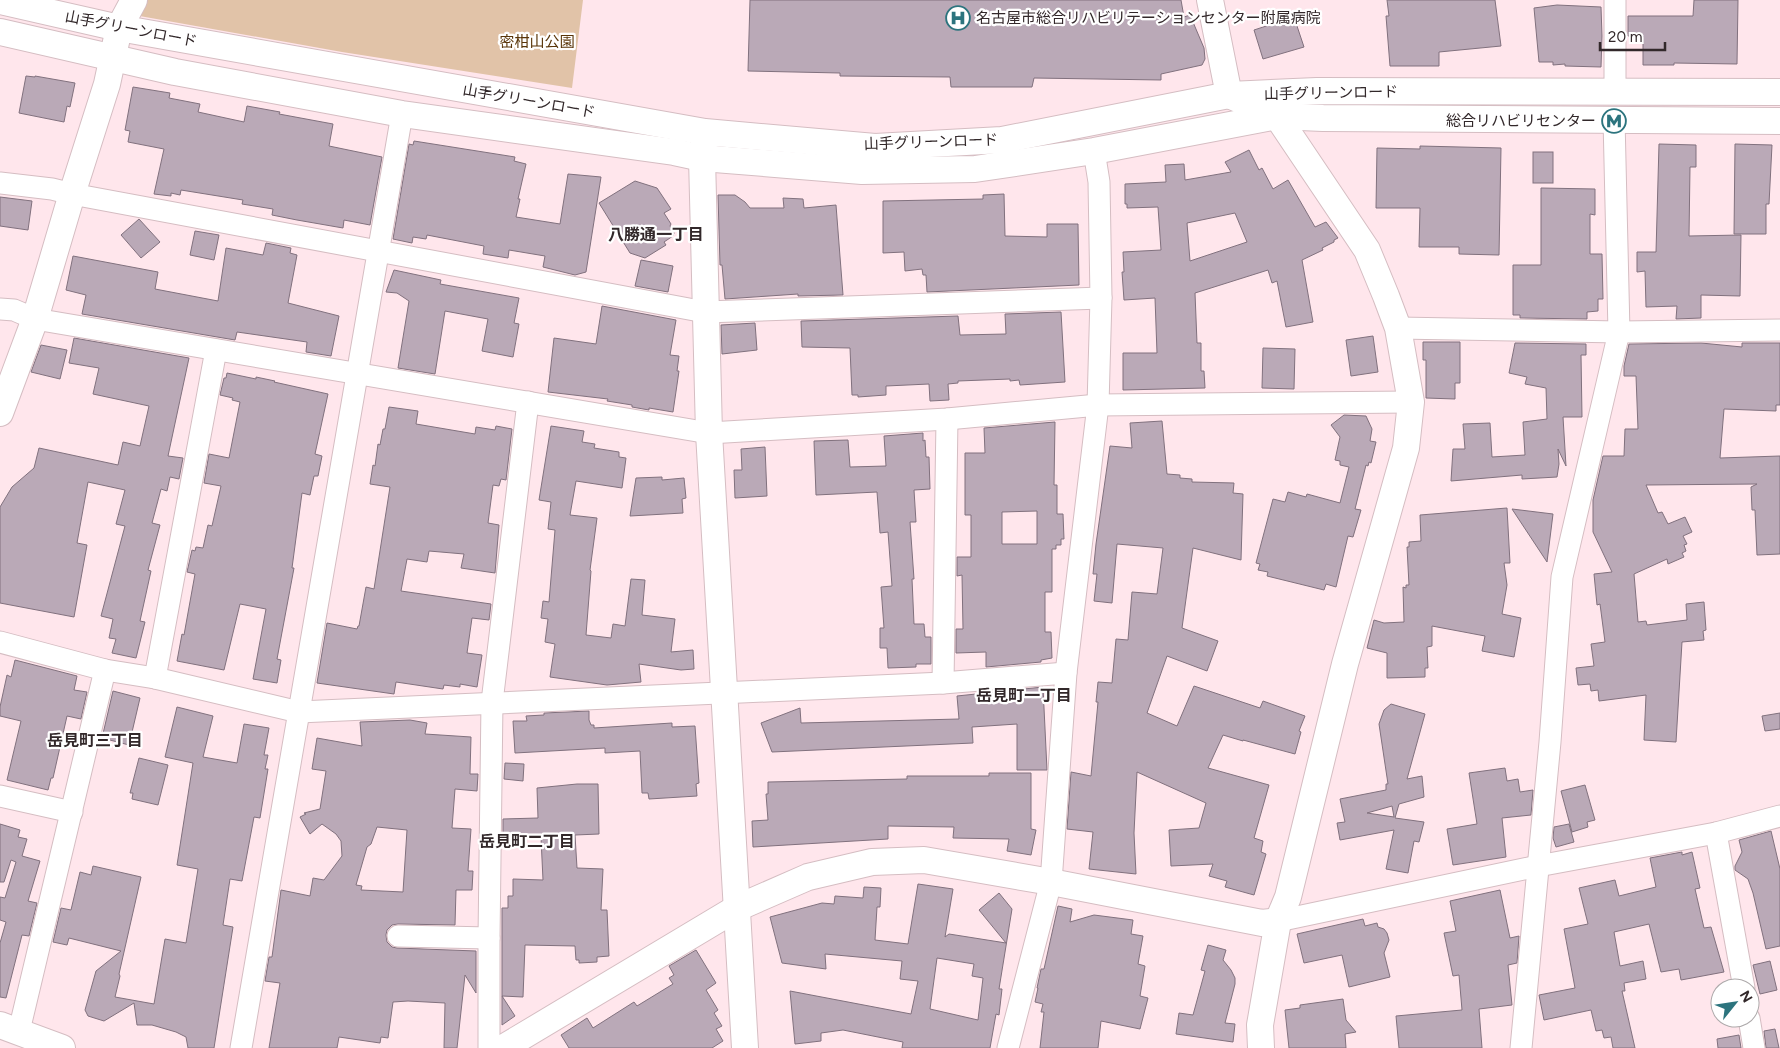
<svg xmlns="http://www.w3.org/2000/svg" width="1780" height="1048" font-family="Figtree,'Noto Sans JP',sans-serif">
<style>
.green{fill:#e1c3a8}
.building{fill:#baa9b7;stroke:#81717e;fill-rule:evenodd}
.lines{fill:none;stroke-linecap:round;stroke-linejoin:round}
.minor-casing{stroke:#d5bdc2;stroke-width:23}
.tertiary-casing{stroke:#d5bdc2;stroke-width:28}
.minor{stroke:#fff;stroke-width:21}
.tertiary{stroke:#fff;stroke-width:26}
.labels{text-anchor:middle;stroke-width:4.5;stroke-linejoin:round;paint-order:stroke}
.poi-label{font-size:15px;fill:#32282a;stroke:#fff;text-anchor:start}
.street-label{font-size:15px;fill:#32282a;stroke:#fff}
.park-label{font-size:15px;fill:#593509;stroke:#fff}
.neighbourhood-label{font-size:16px;font-weight:bold;fill:#32282a;stroke:#fff}
</style>
<rect width="100%" height="100%" fill="#ffe6ec"/>
<path class="green" d="M139,0h444l-11,88 -230,-36 -208,-37z"/>
<g class="building">
<path d="M750,0h431l3,17 6,-2 14,33 1,11 -3,6 -41,9v6l-127,-2 -2,9h-81l-1,-10 -110,-1v-3l-92,-2z"/>
<path d="M1387,0h108l6,46 -62,6v14h-49l-4,-50h3z"/>
<path d="M1694,0h44l-1,64 -63,-1v2h-31v-29h-15v-20h65z"/>
<path d="M1557,5l44,2 1,29 -1,31 -36,-1v-2l-12,1v-3h-14l-5,-54z"/>
<path d="M1294,17l10,30 -41,12 -9,-29z"/>
<path d="M26,76l9,1v-1l40,7 -5,24 -3,-1 -3,16 -45,-9z"/>
<path d="M133,87l37,6 -1,5 31,6 -2,8 46,10 3,-16 33,6 -1,2 54,10 -4,22 53,11 -12,68 -26,-5 -1,8 -46,-8 -25,-5 1,-6 -31,-5 1,-4 -62,-10 -1,5 -9,-2v3l-17,-2 10,-45 -36,-7 2,-11 -5,-1z"/>
<path d="M414,141l101,16 -1,4 12,3 -8,35h2l-4,18 44,7 8,-50 33,3 -15,95 -11,3 -32,-8 2,-11 -36,-6 -1,8 -25,-4 1,-8 -57,-11 -1,4 -13,-2 -1,6 -19,-4 16,-95 4,1z"/>
<path d="M1659,144l37,1v22h-6l-1,69 52,-1 -1,61 -39,-1v23l-25,1 1,-13 -31,1 -1,-36 -8,1v-20h19z"/>
<path d="M1735,144l37,1 -3,59h-3v30h-32z"/>
<path d="M1420,146l81,2 -2,107 -40,-1v-7h-40l1,-39h-44l1,-60 43,1z"/>
<path d="M1249,150l10,20 3,-2 11,21 15,-9 27,47 11,-5 12,16 -4,2v2l-12,6 1,2 -21,10 11,62 -27,5 -9,-46 -5,2 -4,-13 -73,23 2,50h4v28h3l1,17 -82,2v-37h34l-2,-55 -31,2 -2,-28h2l-1,-20 38,-2 -3,-43 -31,1v-4h-2v-20l41,-2 -1,-17 19,-1 1,16 46,-8 -6,-10zM1235,213l12,29 -57,19 -3,-38z"/>
<rect x="1533" y="152" width="20" height="31"/>
<path d="M635,181l22,7 14,21 -7,4 7,11 -1,2 4,7 -1,3 -9,6 2,3 -21,13 -15,-5 -31,-50z"/>
<path d="M1541,188l54,1v26l-5,-1v40h12l1,45h-5v12l-11,1v7l-67,-1v-3h-7v-50h28z"/>
<path d="M1004,194l1,42 42,1v-13h31l1,61 -152,7 -1,-17h-3l-1,-6 -17,2 -1,-19 -21,1v-52l100,-2v-4z"/>
<path d="M718,195h17l10,7 5,6h34l-1,-10 20,1 1,9 32,-3 7,90 -45,1v-2l-73,5 -3,-34h-2z"/>
<path d="M0,197l32,4 -4,29 -28,-4z"/>
<path d="M139,219l21,23 -19,16 -20,-23z"/>
<path d="M195,231l24,4 -5,25 -24,-5z"/>
<path d="M266,243l25,5 -1,5 7,2 -9,48 51,13 -8,40 -25,-4 1,-10 -70,-10 -2,8 -153,-26 4,-19 -20,-5 7,-34 85,16 -3,17 63,12 8,-53 37,7z"/>
<path d="M641,260l32,6 -5,26 -33,-6z"/>
<path d="M394,270l47,10 -1,4 79,14 -5,25 5,1 -6,33 -31,-6 6,-32 -43,-8 -10,63 -37,-6 11,-67 -12,-8 -11,-1z"/>
<path d="M602,306l74,14 -6,35 9,1 -2,15h2l-6,41 -24,-4v2l-17,-3v-2l-25,-4 1,-2 -60,-7 6,-54 42,6z"/>
<path d="M1061,312l4,70 -45,3 -1,-5 -9,1v-2l-52,2v2l-10,1 1,16 -19,1 -1,-17 -43,2v9l-28,2v-2h-6l-2,-47 -48,-1 -1,-26 157,-5 2,19 46,-1 -1,-20z"/>
<path d="M755,323l2,27 -35,4 -1,-29z"/>
<path d="M1373,336l5,36 -27,4 -5,-36z"/>
<path d="M74,338l115,20 -21,98 15,2 -4,21 -9,-2 -3,14 -6,-2 -9,34 8,2 -12,45 3,1 -11,50 5,1 -9,36 -24,-5 4,-14 -7,-1 4,-19 -12,-3 24,-90 -9,-2 9,-34 -37,-8 -11,61 10,2 -13,72 -74,-14v-96l12,-20 22,-19 5,-20 79,17 5,-23 17,4 9,-40 -56,-12 6,-26 -30,-5z"/>
<path d="M1423,342h37v41h-5v16l-29,-1v-38h-3z"/>
<path d="M1515,343l71,1v11h-5l1,62h-19l3,49 -8,-17 1,15 -2,13 -35,2v-4l-71,6 2,-32h12l-2,-25 27,-1 2,34 33,-2 -2,-33 24,-3 -1,-31 -21,-4 2,-7 -18,-4z"/>
<path d="M1701,343l41,4v-4h38v62h-4v6l-52,-2 -4,49 60,-2v98l-23,1 -2,-45h-3l-1,-23 6,-3 -111,1 12,28 4,-1 6,12 17,-7 7,15 -9,4 4,8 -3,1 2,6 -4,2 2,4 -16,7 -1,-5 -33,15 4,48 8,-1 1,4 40,-5 -1,-16 18,-2 2,28 -3,1 1,9 -22,2 -6,100 -32,-2 2,-45 -47,6 -1,-11 -7,1 -1,-7 -12,1 -2,-17 18,-2 -3,-22 14,-2 -5,-38 -3,1 -3,-31 18,-2 -19,-40v-32l10,-44h21l1,-27h13l-2,-53h-12v-10l5,-22z"/>
<path d="M41,345l26,5 -7,29 -29,-7z"/>
<path d="M1263,348l32,1 -1,40 -32,-1z"/>
<path d="M227,373l29,6v-2l19,4 -1,1 54,12 -13,60 7,2 -4,20h-4l-4,19 -8,-2 -10,75h2l-17,91 4,1 -4,23 -24,-4 13,-70 -26,-5 -16,66 -47,-9 5,-27 2,1 11,-61 -8,-2 5,-22 3,1 1,-4 7,1 5,-23 4,1 9,-40 -17,-3 5,-29 20,4 11,-56 -8,-2 1,-2 -13,-3 4,-17h2z"/>
<path d="M389,407l29,4 -2,13 59,10 1,-7 19,3 1,-4 16,3 -6,51 -5,-1 -2,7 -6,-1 -5,38 11,2 -4,48 -34,-5 3,-14 -35,-3 -2,11 -20,-3 -6,32 90,13 -2,16 -17,-2 -5,35 15,2 -5,32 -17,-3v3l-16,-2 -1,4 -47,-7 -2,12 -77,-11 10,-60 30,6 1,-3h1l7,-39 8,2 16,-102 -20,-3 3,-19 2,1 3,-22 2,1 3,-16h2z"/>
<path d="M1344,415l22,1 6,13 -2,12 6,1 -5,21 -2,-1 -1,4 -2,-1 -11,44 6,1 -8,27 -5,-1 -12,51 -10,-3 -2,6 -57,-14 1,-4 -10,-2 2,-6 -4,-1 17,-64 12,3 3,-10 18,5 1,-3 33,9 9,-36 -9,-2v-4l-5,-1 5,-23 -9,-12z"/>
<path d="M1162,421l5,53 13,1v3l12,1v3l42,1 -1,10 10,1 -2,66 -48,-12 -11,80 36,13 -11,30 -40,-15 -20,57 30,13 17,-40 66,22 3,-7 42,15 -6,15 2,1 -6,22 -52,-14v1l-20,-6 -15,33 61,17 -15,53 9,3 -2,11 5,2 -12,41 -29,-8 2,-6 -18,-5 4,-12 -42,2 -2,-36 30,-2 7,-25 -69,-31 -3,61 2,41 -47,-5 4,-37 -26,-3 4,-57 20,4 7,-74h-2l2,-20 14,1 4,-44 12,1 4,-48 25,2 6,-46 -46,-4 -5,59 -18,-2 3,-27h-4l3,-30 14,-98 22,2 -2,-25z"/>
<path d="M1055,422l-1,63h3v29h6l1,25h-3v6h-5v4h-4v43h-7v40h6l1,26 -11,2v2l-55,5v-15l-30,1v-24h7l-1,-54 -5,1v-19h14v-42h-6v-62h20l-1,-25zM1037,511v33h-35v-32z"/>
<path d="M551,426l33,5 -2,11 13,2 -1,4 25,4v5l7,1 -4,30 -46,-7 -6,34 27,3 -7,52 1,1 -5,64 25,3 2,-14 12,2 6,-47 14,1 -3,35 33,4 -4,33 22,-2 1,19 -13,1 -42,-6 2,18 -34,3 -57,-8 5,-33 -10,-2 3,-23 -7,-1 2,-17 6,1 6,-72 -7,-1 3,-27 -12,-2z"/>
<path d="M923,433v8l2,-1 1,17h3l1,32 -16,1 2,32h-6l4,57h-2l2,45h10l1,13h6v27h-15v3l-28,1 -1,-20h-7v-20h4l-3,-41 11,-1 -4,-54 -8,1 -3,-41 -61,3 -2,-54 34,-1 2,27 36,-1 -2,-30z"/>
<path d="M765,447l2,49 -32,2 -1,-28h8l-1,-21z"/>
<path d="M662,477v3l22,-2 2,20 -4,1 1,14 -53,3 6,-38z"/>
<path d="M1507,508l3,55h-6l3,22 -5,29 19,4 -7,39 -32,-6 3,-15 -53,-10v20l-5,1 1,21h-3v9l-38,1v-25l-20,-5 7,-28 10,3 20,-1 -1,-35 3,1v-3h3l-2,-38h2v-5l12,-1 -1,-26z"/>
<path d="M1512,509l41,5 -6,48z"/>
<path d="M15,660l62,16 -3,14 13,2 -6,27 -14,-3 -14,62h-2l-3,12 -41,-10 14,-59 -21,-5v-9l7,-32 4,2z"/>
<path d="M1043,687l4,83h-30v-46l-45,3 1,16 -201,9 -11,-29 39,-15 1,15 158,-4 -2,-23z"/>
<path d="M113,691l27,7 -11,47 -27,-7z"/>
<path d="M1391,704l34,10 -18,65 15,-3 2,21 -25,7 -4,14 29,4 -5,20 -5,-1 -6,32 -22,-4 8,-39 -54,10 -3,-17 8,-1 -5,-23 46,-9v-6h2l-9,-60 5,-14zM1392,806l2,11 -27,-4z"/>
<path d="M177,707l36,9 -10,41 34,6 7,-39 25,4 -5,27h4l-3,14h3l-8,49 -6,-1 -12,64 -12,-2 -7,46 10,2 -19,121h-26l-2,-11 -10,-5 -24,-7h-15l-3,-22 -30,18 -16,-5 -3,-6 11,-39 25,-20 -52,-13 -2,7 -14,-3 8,-34 10,2 9,-38 11,3 2,-9 48,11 -22,97 1,2 -5,21 39,7 11,-65 21,4 12,-74 -21,-4 16,-102 -28,-6z"/>
<path d="M589,711v9l2,5h3v3l78,-5v4l23,-1 4,57 -3,1 1,12 -48,3 -1,-6h-6l-2,-42 -35,2v-5l-90,5 -2,-32h14l-1,-5 18,-1v-2z"/>
<path d="M1780,713v16l-15,2 -3,-15z"/>
<path d="M410,720l17,3 -2,11 46,3 -1,37h8l-1,17 -22,-2 -3,39 19,1 -3,42h5l-1,19h-16l-1,35 -57,-1 -6,1 -5,5 -1,5 1,7 5,5 5,1 79,3v42l-11,-18 -8,73h-13l1,-45 -37,-2 -15,1 -5,36 -7,-1 -1,6 -41,-6 -2,11h-68l11,-65 -15,-2 4,-24h3l9,-67 29,6 3,-18 11,2 18,-24 -1,-15 -5,-7 -14,-10 -12,10 -10,-17 6,-3 -2,-1 16,-4 6,-38 -14,-2 5,-31 45,8 -2,-24zM377,827l30,3 -4,62 -42,-2 1,-4 -6,-1 11,-38 4,-3z"/>
<path d="M139,758l29,7 -10,40 -26,-6 1,-6h-3z"/>
<path d="M505,763l19,1 -1,17 -19,-2z"/>
<path d="M1505,768l2,13 11,-2 2,13 13,-2 -2,25 -29,3 4,39 -53,8 -6,-36 30,-5 -8,-51z"/>
<path d="M989,773h42v56l5,1 -5,25 -24,-4 2,-12 -56,-1 1,-11 -66,-1v13l-135,8 -1,-26 16,-1 -2,-26h2v-12l139,-3v-3h82z"/>
<path d="M577,784h21l1,50 -24,1 2,33 26,1 -2,41h6l2,46 -12,1v5l-18,1v-3h-3l-1,-14 -50,-1 -2,52 -21,-1 13,20 -13,9v-117h6v-12h5v-17l30,1 -2,-42 -38,1v-20l35,-1 -1,-30z"/>
<path d="M1585,785l10,35 -8,2 1,5 -16,5 -11,-41z"/>
<path d="M0,824l20,6 -2,7 9,2 -5,17 18,5 -12,40 9,2 -8,33 -7,-1 -16,63 -6,-1v-54l6,-21 -6,-2v-23l5,1 11,-36 -5,-2 -7,22h-4z"/>
<path d="M1569,824l5,18 -18,5 -3,-9 1,-11z"/>
<path d="M1771,831l9,38v77l-14,3 -13,-56 -5,-14 -13,-9v-4l7,-14 -3,-12z"/>
<path d="M1682,852v3l10,-3 8,36 -5,1 9,39 7,-1 13,45 -43,8 -2,-11 -18,3 -12,-48 -35,8 6,34 23,-5 3,18 -22,4 1,8h-3l13,57h-22l-2,-11 -7,1 -2,-8 -6,1 -5,-21 -47,10 -5,-25 36,-7 -11,-59 24,-5 -9,-36 36,-8 4,16 37,-9 -6,-29z"/>
<path d="M918,884l35,5 -8,48 4,-3 57,9 -27,-33 20,-17 13,16 -13,80h3l-3,26 -3,-1 -6,34h-88l1,-6 -60,-12 -22,3v8l-26,3 -5,-53 121,23 7,-33 -18,-2 2,-18 -77,-7 1,15 -44,-6 -12,-46 52,-14 12,1 1,-8 28,2 1,-11 17,1 -1,19h-3l-2,33 33,4zM937,958l37,6 -2,12 11,2 -5,42 -48,-11z"/>
<path d="M1500,890l10,48 9,-2 -2,27 -9,2 4,40 -33,4 3,39h-83l-3,-32 66,-6 -3,-35 -6,1 -9,-43 12,-2 -6,-30z"/>
<path d="M1058,906l14,3 -2,13 24,-7 39,5 -2,14 12,2 -5,28 7,2 -5,30 8,2 -8,31 -39,-8 -3,27h-58l4,-36h-3l2,-8 -8,-2 3,-14h-1l4,-19h3z"/>
<path d="M1363,919l2,7 12,-3 1,4 6,2 3,4 2,7 -5,13 6,24 -41,10 -7,-32 -38,8 -7,-29z"/>
<path d="M1208,945l18,5 -3,10 8,10 4,8v6l-10,39 10,1 -2,18 -57,-8 3,-21 14,2 12,-44 -4,-1z"/>
<path d="M696,950l20,33 -10,7 12,20 -4,3 8,13 -6,3 7,12 -11,7h-143l-8,-13 26,-17 6,10 41,-26 3,4 36,-22 -4,-6 5,-3 -5,-9z"/>
<path d="M1770,961l7,29 -17,4 -7,-29z"/>
<path d="M1343,999l3,21 10,12 -11,2 1,14h-57l-4,-38 15,-2v-3z"/>
<path d="M1775,1029l4,19h-13l-2,-17z"/>
<path d="M1739,1035l2,13h-23l-1,-9z"/>
</g>
<g class="lines">
<g class="minor-casing">
<g id="minor">
<path d="M1615,92v-92"/>
<path d="M0,183l52,6 20,5 633,118 396,-14"/>
<path d="M0,309l14,1 21,9 674,114 238,-14 151,-14 313,-3"/>
<path d="M1398,328l221,4 161,-2"/>
<path d="M0,642l105,28 50,8 144,34 644,-29 123,-10"/>
<path d="M155,678l61,-328"/>
<path d="M943,683l4,-264"/>
<path d="M0,796l72,16"/>
<path d="M1716,833l28,155"/>
<path d="M1278,921l260,-55 178,-33 64,-17"/>
<path d="M398,936l91,2"/>
<path d="M1749,1018l5,30"/>
<path d="M19,1031l86,-361"/>
<path d="M241,1048l161,-934"/>
<path d="M489,1048v-110l3,-236 36,-300"/>
<path d="M1008,1048l43,-166 15,-209 32,-268 3,-107 -2,-116 -5,-31"/>
<path d="M1521,1048l29,-306 12,-165 57,-245 -5,-213"/>
</g>
</g>
<g class="tertiary-casing">
<g id="tertiary">
<path d="M1210,0l19,95 48,21 90,134 19,46 12,32 13,74 -5,46 -61,216 -57,233 -10,24 -18,104 1,23"/>
<path d="M0,1l119,27 586,104 170,15 127,-7 227,-45 88,-4 463,1"/>
<path d="M0,32l175,40 227,42 272,38 28,6 160,13 113,-2 119,-18 183,-35 46,2 457,3"/>
<path d="M704,142l-2,16 7,275 36,615"/>
<path d="M0,413l35,-94 37,-125 35,-110 12,-56 15,-28"/>
<path d="M0,1025l62,23"/>
<path d="M503,1048l234,-140 71,-31 64,-15 52,-2 127,22 211,41 16,-2"/>
</g>
</g>
<use href="#minor" class="minor"/>
<use href="#tertiary" class="tertiary"/>
</g>
<defs>
<g id="hospital-ring" transform="scale(1.25)"><circle r="9.5" fill="#fff" stroke="#2c747e" stroke-width="1.5"/><path d="M-5-5h3v3.5h4V-5h3V5h-3V1.5h-4V5h-3Z" fill="#2c747e"/></g>
<g id="metro-ring" transform="scale(1.25)"><circle r="9.5" fill="#fff" stroke="#2c747e" stroke-width="1.5"/><path d="M-5.5 5V-5H-3L0 0L3-5H5.5V5H3V-.5L0 4L-3-.5V5Z" fill="#2c747e"/></g>
</defs>
<g fill-rule="evenodd">
<use href="#hospital-ring" x="958" y="18"/>
<use href="#metro-ring" x="1614" y="121"/>
</g>
<g class="labels">
<g class="poi-label">
<text x="976" y="23">名古屋市総合リハビリテーションセンター附属病院</text>
<text x="1596" y="126" text-anchor="end">総合リハビリセンター</text>
</g>
<g class="street-label">
<text transform="translate(131 29) rotate(11)" y="5">山手グリーンロード</text>
<text transform="translate(1331 93) rotate(-1)" y="5">山手グリーンロード</text>
<text transform="translate(529 101) rotate(10)" y="5">山手グリーンロード</text>
<text transform="translate(931 142) rotate(-2)" y="5">山手グリーンロード</text>
</g>
<g class="park-label">
<text x="537" y="47">密柑山公園</text>
</g>
<g class="neighbourhood-label">
<text x="656" y="240">八勝通一丁目</text>
<text x="1024" y="701">岳見町一丁目</text>
<text x="95" y="746">岳見町三丁目</text>
<text x="527" y="847">岳見町二丁目</text>
</g>
</g>
<g transform="translate(1735 1003) rotate(60)"><circle r="24" fill="#ffffff" stroke="#ada9aa"/>
<path d="M0-4L9 19L0 12L-9 19Z" fill="#2c747e"/>
<text y="-8" font-size="14" font-weight="bold" text-anchor="middle" fill="#32282a">N</text>
</g>
<path d="M1600 42v8h65v-8" fill="none" stroke="#32282a" stroke-width="2.5"/>
<text x="1608" y="42" font-size="15" fill="#32282a" stroke="#ffffff" stroke-width="4" paint-order="stroke">20 m</text>
</svg>
